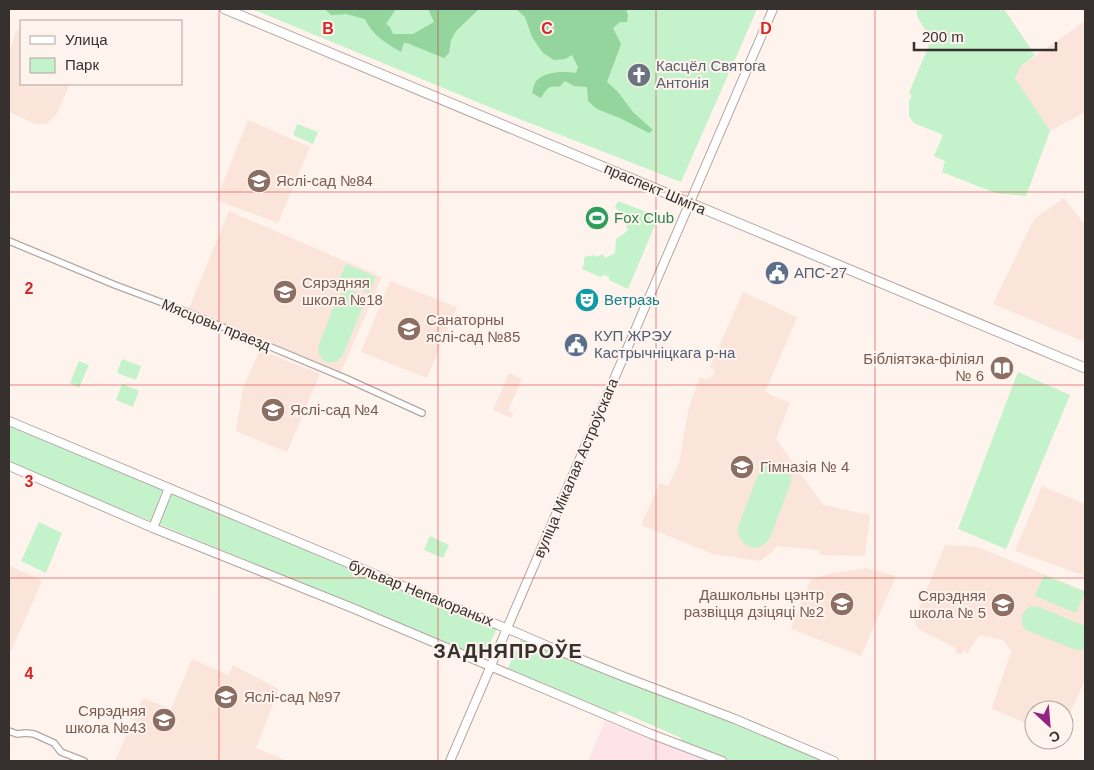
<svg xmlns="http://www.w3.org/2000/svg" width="1094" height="770" font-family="Arial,sans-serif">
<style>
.built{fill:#fbe5db}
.industrial{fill:#fee4e9}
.green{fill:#c4f2ca}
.forest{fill:#93d59c}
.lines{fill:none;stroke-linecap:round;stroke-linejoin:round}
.minor-casing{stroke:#b4a7a1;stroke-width:8}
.secondary-casing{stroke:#b4a7a1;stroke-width:10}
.primary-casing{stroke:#b4a7a1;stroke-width:11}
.minor{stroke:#fff;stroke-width:5.5}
.secondary{stroke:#fff;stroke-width:8}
.primary{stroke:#fff;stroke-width:9}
.grid{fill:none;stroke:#d62828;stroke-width:1;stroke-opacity:0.55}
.labels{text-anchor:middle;stroke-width:4;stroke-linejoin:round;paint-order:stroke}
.worship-label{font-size:15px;fill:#5b616d;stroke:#fef3ed;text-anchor:start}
.education-label{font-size:15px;fill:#785e54;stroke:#fef3ed;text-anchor:start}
.street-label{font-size:15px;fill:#36312e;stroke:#fef3ed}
.leisure-label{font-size:15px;fill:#27864d;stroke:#fef3ed;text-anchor:start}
.service-label{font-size:15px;fill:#4e5e75;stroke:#fef3ed;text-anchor:start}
.culture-label{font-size:15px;fill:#0d838f;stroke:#fef3ed;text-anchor:start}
.district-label{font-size:20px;font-weight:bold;letter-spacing:1px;fill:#36312e;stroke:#fef3ed}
.grid-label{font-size:16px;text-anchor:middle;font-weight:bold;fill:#d62828;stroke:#fef3ed;stroke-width:4;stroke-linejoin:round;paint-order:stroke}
</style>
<rect width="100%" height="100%" fill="#fef3ed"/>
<g class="built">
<path d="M1085,21v91l-35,19 -35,-53 6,-12z"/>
<path d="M17,30l4,2v52h49l-14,31 -10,9h-11l-26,-12v-61z"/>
<path d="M248,120l62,27 -32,76 -62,-23z"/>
<path d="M1064,198l21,27v117l-92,-38 41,-85z"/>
<path d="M229,211l153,66 -41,95 -152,-64z"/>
<path d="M390,281l67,26 -30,71 -66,-26z"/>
<path d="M743,292l54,25 -32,75 25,11 -14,36 47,66 47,10 -5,41 -45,-1 -1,-5 -43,-4 -5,7 -11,8 -47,-7 -72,-29 19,-42 8,3 11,-23 10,-56 11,-30 7,3 2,-3 2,1 4,-8 -5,-3z"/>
<path d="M260,350l60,24 -33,78 -51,-21 7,-43z"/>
<path d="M509,373l13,6 -14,32 5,2 -2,5 -18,-8z"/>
<path d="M1042,486l43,18v72l-70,-25z"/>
<path d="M945,545l23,1 12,2 105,43v89l-21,47v-17h-30v17l-41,-18 -1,-2 18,-52 2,-3 -9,-12 -24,-5 -11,18 -5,-2 -2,4 -6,-3 1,-4 -38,-19 -4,-9z"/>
<path d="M9,565l33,16 -31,70 -2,-1z"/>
<path d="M866,568l30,8 -35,80 -70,-27 20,-50 22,-6z"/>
<path d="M192,659l36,16 5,-10 46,24 -23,59 32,13h-173l28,-63 28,11z"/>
</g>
<path class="industrial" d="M605,721l104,40h-121z"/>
<g class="green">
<path d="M252,9h505l-76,173 -182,-71z"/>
<path d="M917,9h87l31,46 -14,11 -6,12 35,53 -24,65 -31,-3 -53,-21 3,-11 -11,-5 9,-21 -29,-12 -5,-7v-15l3,-5 -3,-3 22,-53 -14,-24z"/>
<path d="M297,124l21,8 -5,12 -20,-9z"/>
<path d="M618,201l39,15 1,2 -30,71 -19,-9v-3l-5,-2 -4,2 -18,-8 2,-5v-7l11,-2 1,2 7,-3 2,4 10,-5 1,-14 10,-7 2,-3 -2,-2 2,-3h2l3,-6 -17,-9 -1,-2z"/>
<path d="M346,264l30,13 -7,16 -30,-13z"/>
<path d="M348,290c10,0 15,6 15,16l-20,49c-9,13 -25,9 -25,-8l19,-49 5,-5z"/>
<path d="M122,359l19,7 -5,14 -19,-7z"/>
<path d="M79,361l10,4 -10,23 -9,-5z"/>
<path d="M1018,372l52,23 -64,154 -48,-20z"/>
<path d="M122,384l17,7 -6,16 -17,-7z"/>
<path d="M9,425l154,64 -12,32 -142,-58z"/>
<path d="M773,462c12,1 19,8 18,20l-21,56c-11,17 -33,10 -32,-11l21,-55 6,-7z"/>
<path d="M171,493l326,135 -14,31 -324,-135z"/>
<path d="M39,522l23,11 -16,40 -25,-12z"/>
<path d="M430,536l19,9 -6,13 -19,-8z"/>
<path d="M1044,575l41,17 -9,21 -41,-17z"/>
<path d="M1033,606l6,1 46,19v22l-5,2 -7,-1 -47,-19c-8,-9 -5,-20 7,-24z"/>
<path d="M522,637l305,124h-97l-49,-19v-4l-61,-27 -6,4 -107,-45z"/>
</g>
<g class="forest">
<path d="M325,9h71l-10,15 4,3 3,7h20l21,-12 -6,-13h51l-23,22 -5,9 -2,13 -5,5 -37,-15h-3l-3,9c-15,-9 -29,-17 -36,-33l-19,-5 -15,1z"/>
<path d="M516,9h110l2,6 -1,7h-7l-7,6 8,16 -14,38 11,10 15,20 20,18 -4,3 -27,-14 -25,-10 -9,-8 -1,-14 -13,-1 -9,-5 -6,6c-11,-2 -13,3 -18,11l-9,-5c1,-4 2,-8 4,-12 9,-10 28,-10 40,-8l2,-6 -6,-12 -7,4 -11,1 -11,-7 -11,-16 -7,-20z"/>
</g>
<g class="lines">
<g class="minor-casing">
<g id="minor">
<path d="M9,241l106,44 72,27 158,66 77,35"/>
<path d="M9,731l8,3 9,-1 8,1 20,9 7,9 23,9"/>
</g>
</g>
<g class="secondary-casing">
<g id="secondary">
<path d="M9,421l387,162 124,51 30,13 72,29 113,43 99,42"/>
<path d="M9,466l144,62 197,79 301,127 71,27"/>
<path d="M153,528l16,-40"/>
<path d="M450,761l323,-752"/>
</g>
</g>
<g class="primary-casing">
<path id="primary" d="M225,9l860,359"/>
</g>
<use href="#minor" class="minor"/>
<use href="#secondary" class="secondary"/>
<use href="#primary" class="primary"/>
</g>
<path class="grid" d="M219,9v752M438,9v752M656,9v752M875,9v752M9,192h1076M9,385h1076M9,578h1076"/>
<defs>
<g id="church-disc" transform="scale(1.25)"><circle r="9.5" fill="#6b7280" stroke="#fef3ed"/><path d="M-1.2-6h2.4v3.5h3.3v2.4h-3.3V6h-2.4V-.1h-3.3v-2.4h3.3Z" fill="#fff"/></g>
<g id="school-disc" transform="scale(1.25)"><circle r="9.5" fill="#8d6e63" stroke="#fef3ed"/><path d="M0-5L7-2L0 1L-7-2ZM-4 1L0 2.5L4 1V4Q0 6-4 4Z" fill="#fff"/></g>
<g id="stadium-disc" transform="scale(1.25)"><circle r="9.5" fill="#2e9e5b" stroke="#fef3ed"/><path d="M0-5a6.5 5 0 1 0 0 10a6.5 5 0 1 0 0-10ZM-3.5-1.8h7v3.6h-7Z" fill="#fff"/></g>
<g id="civic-disc" transform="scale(1.25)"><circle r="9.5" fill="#5c6f8a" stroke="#fef3ed"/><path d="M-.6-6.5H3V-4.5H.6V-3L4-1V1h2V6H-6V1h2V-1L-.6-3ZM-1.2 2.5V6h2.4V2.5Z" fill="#fff"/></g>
<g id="theatre-disc" transform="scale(1.25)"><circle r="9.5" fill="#0f9aa8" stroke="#fef3ed"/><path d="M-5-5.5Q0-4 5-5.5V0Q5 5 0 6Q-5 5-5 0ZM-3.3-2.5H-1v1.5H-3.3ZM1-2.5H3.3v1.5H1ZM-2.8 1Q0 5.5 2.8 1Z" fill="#fff"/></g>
<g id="library-disc" transform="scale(1.25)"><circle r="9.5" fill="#8d6e63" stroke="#fef3ed"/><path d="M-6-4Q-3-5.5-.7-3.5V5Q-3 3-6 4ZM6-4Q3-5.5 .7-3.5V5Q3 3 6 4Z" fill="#fff"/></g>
</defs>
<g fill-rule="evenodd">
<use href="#church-disc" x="639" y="75"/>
<use href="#school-disc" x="259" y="181"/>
<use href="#stadium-disc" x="597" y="218"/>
<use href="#civic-disc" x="777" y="273"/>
<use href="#school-disc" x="285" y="292"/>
<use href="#theatre-disc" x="587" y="300"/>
<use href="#school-disc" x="409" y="329"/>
<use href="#civic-disc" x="576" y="345"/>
<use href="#library-disc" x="1002" y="368"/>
<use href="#school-disc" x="273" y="410"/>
<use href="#school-disc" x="742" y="467"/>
<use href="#school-disc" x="842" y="604"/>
<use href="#school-disc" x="1003" y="605"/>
<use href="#school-disc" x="226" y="697"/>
<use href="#school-disc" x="164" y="720"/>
</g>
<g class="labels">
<g class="worship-label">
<text x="656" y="71">Касцёл Святога<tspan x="656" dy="17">Антонія</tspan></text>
</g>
<g class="education-label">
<text x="276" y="186">Яслі-сад №84</text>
<text x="302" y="288">Сярэдняя<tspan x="302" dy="17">школа №18</tspan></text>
<text x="426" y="325">Санаторны<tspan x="426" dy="17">яслі-сад №85</tspan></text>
<text x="984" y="364" text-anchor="end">Бібліятэка-філіял<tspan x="984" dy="17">№ 6</tspan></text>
<text x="290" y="415">Яслі-сад №4</text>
<text x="760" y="472">Гімназія № 4</text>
<text x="824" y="600" text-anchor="end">Дашкольны цэнтр<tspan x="824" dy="17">развіцця дзіцяці №2</tspan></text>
<text x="986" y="601" text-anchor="end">Сярэдняя<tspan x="986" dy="17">школа № 5</tspan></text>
<text x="244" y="702">Яслі-сад №97</text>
<text x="146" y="716" text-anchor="end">Сярэдняя<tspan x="146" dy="17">школа №43</tspan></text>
</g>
<g class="street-label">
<text transform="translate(655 189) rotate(23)" y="5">праспект Шміта</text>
<text transform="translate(216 325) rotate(22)" y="5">Мясцовы праезд</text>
<text transform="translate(576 468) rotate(-67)" y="5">вуліца Мікалая Астроўскага</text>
<text transform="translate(421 593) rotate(22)" y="5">бульвар Непакораных</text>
</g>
<g class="leisure-label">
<text x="614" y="223">Fox Club</text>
</g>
<g class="service-label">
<text x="794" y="278">АПС-27</text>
<text x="594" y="341">КУП ЖРЭУ<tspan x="594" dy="17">Кастрычніцкага р-на</tspan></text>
</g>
<g class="culture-label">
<text x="604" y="305">Ветразь</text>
</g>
<g class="district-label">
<text x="508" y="658">ЗАДНЯПРОЎЕ</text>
</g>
</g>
<g class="grid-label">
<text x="328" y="34">B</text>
<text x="547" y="34">C</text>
<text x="766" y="34">D</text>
<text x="29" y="294">2</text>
<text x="29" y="487">3</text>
<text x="29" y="679">4</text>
</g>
<rect width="1094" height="770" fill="none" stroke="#36312e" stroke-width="20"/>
<rect x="20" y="20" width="162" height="65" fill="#fef3ed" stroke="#aea5a1"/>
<rect x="30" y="36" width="25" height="8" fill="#ffffff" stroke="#aea5a1"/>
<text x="65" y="45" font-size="15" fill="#36312e">Улица</text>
<rect x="30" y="58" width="25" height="15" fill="#c4f2ca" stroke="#aea5a1"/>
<text x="65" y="70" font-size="15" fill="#36312e">Парк</text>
<g transform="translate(1049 725) rotate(154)"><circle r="24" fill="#fef3ed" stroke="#aea5a1"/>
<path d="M0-4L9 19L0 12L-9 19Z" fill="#942384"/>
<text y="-8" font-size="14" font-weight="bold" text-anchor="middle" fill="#36312e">С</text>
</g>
<path d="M914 42v8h142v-8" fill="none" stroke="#36312e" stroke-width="2.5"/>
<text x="922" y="42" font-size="15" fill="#36312e" stroke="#fef3ed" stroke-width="4" paint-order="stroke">200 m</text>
</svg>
